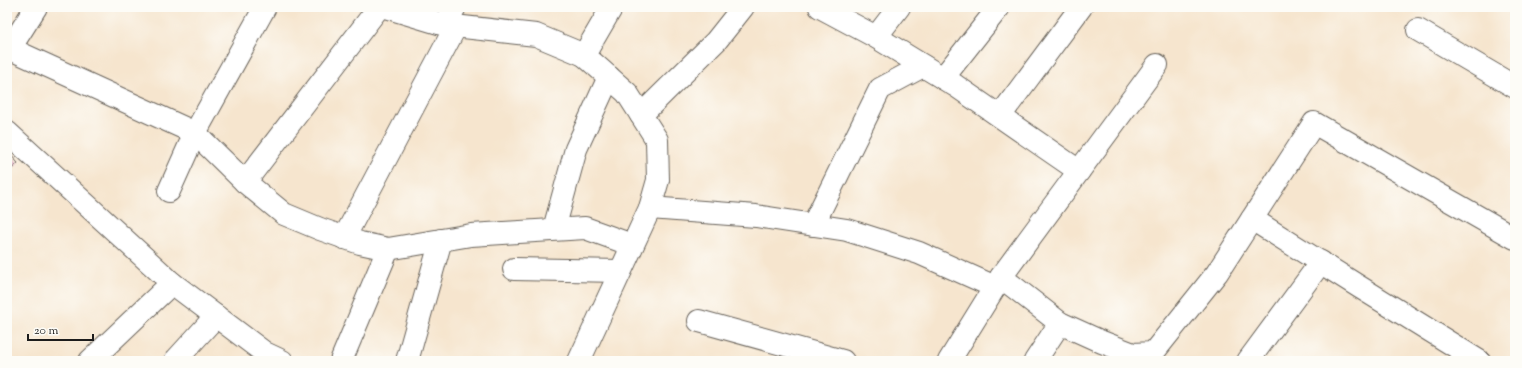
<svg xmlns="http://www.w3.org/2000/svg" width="1522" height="368" font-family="'Sorts Mill Goudy',serif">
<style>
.building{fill:url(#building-hatch)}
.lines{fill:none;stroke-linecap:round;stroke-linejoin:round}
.street-casing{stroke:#68625a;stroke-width:24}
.secondary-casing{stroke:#68625a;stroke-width:24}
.street{stroke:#fff;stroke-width:22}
.secondary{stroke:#fff;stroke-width:22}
</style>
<defs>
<pattern id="building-hatch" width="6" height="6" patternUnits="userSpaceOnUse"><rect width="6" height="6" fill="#e49cc8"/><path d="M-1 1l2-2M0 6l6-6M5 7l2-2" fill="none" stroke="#c386ab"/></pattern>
</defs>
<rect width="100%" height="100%" fill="#fdfcf7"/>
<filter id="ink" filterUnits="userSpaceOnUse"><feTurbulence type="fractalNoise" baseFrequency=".025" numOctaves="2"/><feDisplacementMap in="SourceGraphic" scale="8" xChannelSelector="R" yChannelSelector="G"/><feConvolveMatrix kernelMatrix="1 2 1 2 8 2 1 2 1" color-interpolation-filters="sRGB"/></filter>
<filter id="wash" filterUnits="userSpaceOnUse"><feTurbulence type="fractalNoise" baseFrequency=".012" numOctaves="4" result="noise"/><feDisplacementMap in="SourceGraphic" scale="16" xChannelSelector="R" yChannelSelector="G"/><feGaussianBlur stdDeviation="0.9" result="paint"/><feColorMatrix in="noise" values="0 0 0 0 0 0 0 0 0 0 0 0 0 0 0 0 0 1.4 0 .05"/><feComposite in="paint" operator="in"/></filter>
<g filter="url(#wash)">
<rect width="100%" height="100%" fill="#f6e5ce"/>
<g id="blocks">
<path class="building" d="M7,151l11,12 -11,10z"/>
</g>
</g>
<g filter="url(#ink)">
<use href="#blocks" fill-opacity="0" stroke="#68625a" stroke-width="1"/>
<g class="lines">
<g class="street-casing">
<g id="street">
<path d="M385,7l60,18 91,10 48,20"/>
<path d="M820,7l56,30 80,49 123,85"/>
<path d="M445,25l10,-18"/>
<path d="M1418,30l97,57"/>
<path d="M876,37l23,-30"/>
<path d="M7,49l8,2 180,82 50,49 39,32 36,15 40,14 28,6 83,-14 114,-7 47,17"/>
<path d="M9,50l27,-43"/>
<path d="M943,78l56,-71"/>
<path d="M641,115l75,-74 27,-34"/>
<path d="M1000,116l81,-109"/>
<path d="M245,182l134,-175"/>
<path d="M169,191l26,-58 70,-126"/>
<path d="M650,208l106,8 91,14 72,23 76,34"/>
<path d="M1252,219l106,67 121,75"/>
<path d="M813,225l67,-136 43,-23"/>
<path d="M554,229l22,-80 33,-72"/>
<path d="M344,238l112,-212"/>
<path d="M514,269l106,2"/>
<path d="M1001,277l59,46 42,19 31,12 20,-1 64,-80 97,-150 201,115"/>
<path d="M699,321l144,40"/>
<path d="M90,361l82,-78"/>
<path d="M175,361l41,-45"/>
<path d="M341,361l47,-112"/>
<path d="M407,361l34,-121"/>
<path d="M949,361l52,-84 156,-212"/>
<path d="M1035,361l25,-38"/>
<path d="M1248,361l73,-99"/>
</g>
</g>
<g class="secondary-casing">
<g id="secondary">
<path d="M7,132l165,151 93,70 17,8"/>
<path d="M579,361l71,-153 8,-28 -1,-40 -30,-47 -43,-38 28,-48"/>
</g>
</g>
<use href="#street" class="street"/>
<use href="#secondary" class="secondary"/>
</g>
</g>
<rect width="1522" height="368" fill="none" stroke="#fdfcf7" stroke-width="24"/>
<path d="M28 334v6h65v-6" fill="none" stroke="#1c1c1c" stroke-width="2"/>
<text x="34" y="334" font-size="12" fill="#1c1c1c" stroke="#fdfcf7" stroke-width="3" paint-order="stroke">20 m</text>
</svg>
